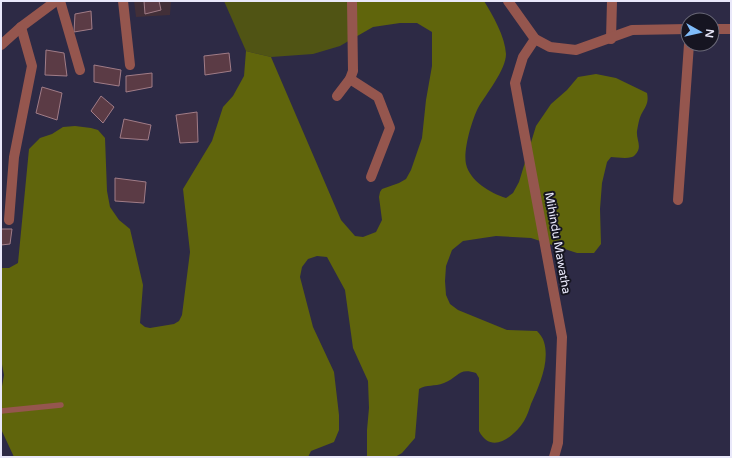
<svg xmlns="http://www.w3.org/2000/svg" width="732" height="458" font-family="'Varela Round',sans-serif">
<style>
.commercial{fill:#422f38}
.green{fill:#505414}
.forest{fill:#60650c}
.building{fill:#5b3b45;stroke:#a07c87}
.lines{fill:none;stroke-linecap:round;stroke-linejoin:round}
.service{stroke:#95564e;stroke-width:5.5}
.minor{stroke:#95564e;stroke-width:10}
.tertiary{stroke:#95564e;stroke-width:10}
.labels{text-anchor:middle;stroke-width:4;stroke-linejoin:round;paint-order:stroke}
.street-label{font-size:12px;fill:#e9e8fa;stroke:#161521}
</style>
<rect width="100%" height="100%" fill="#2d2a45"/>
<path class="commercial" d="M134,1h37l-1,14 -34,2z"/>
<path class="green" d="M224,1h128v38l-12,7 -27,8 -42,3 -25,-6z"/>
<path class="forest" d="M352,1h132c9,15 21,35 22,53 0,16 -20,40 -28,54 -6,12 -15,42 -12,56 4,17 24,29 40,34l7,-5 6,-11 17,-56 15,-22 16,-14 11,-13 18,-3 20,4 31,15c2,9 -1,13 -5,20 -3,5 -4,13 -5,18 -1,9 6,16 -2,24 -4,5 -18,2 -24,2l-4,5 -5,21 -2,26 1,35 -7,9h-17l-46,-15 -35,-2 -33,5 -11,9 -6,16 -1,15 1,14 4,9 8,6 49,20 30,1c3,3 6,7 7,11 6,20 -5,44 -13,62 -2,6 -4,12 -7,17 -10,16 -33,34 -45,10v-53l-3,-5c-18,-6 -18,5 -32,10 -10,4 -17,1 -25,6l-4,49 -13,15 -7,4h-28v-27l2,-22 -1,-27 -15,-33 -8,-58 -18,-33 -10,-1 -9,3 -6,8 -2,10 13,50 21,45 5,43v15l-5,12 -23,9 -3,6h-294l-13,-28v-37l3,-17 -3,-16v-91h8l9,-5 11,-114 11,-11 12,-4 11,-7 12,-1 16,2 7,2 7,8 2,53 3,16 9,13 11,9 13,56 -3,38 5,4 5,1 24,-4 5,-3 3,-6 8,-63 -7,-63 29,-48 11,-34 10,-11 11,-20 2,-25 25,6 70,163 14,16 8,1 13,-5 6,-12 -3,-23 1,-5 2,-3 17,-6 7,-4 5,-9 11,-32 4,-38 6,-34v-34l-15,-9h-17l-27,4 -21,12z"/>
<g class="building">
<path d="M144,1h15l2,9 -16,4z"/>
<path d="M91,11l1,18 -18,3 1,-18z"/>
<path d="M46,50l18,3 3,23 -22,-1z"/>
<path d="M229,53l2,18 -26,4 -1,-19z"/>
<path d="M94,65l27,5 -2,16 -25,-4z"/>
<path d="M152,73v14l-26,5v-16z"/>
<path d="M42,87l20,6 -5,27 -21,-7z"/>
<path d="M101,96l13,11 -11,16 -12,-12z"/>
<path d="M197,112l1,30 -18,1 -4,-28z"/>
<path d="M124,119l27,6 -3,15 -28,-2z"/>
<path d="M115,178l31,4 -2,21 -29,-2z"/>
<path d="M1,229h11l-2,15 -9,1z"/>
</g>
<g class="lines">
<path class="service" d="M1,411l60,-6"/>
<g class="minor">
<path d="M60,1l20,69"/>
<path d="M123,1l7,64"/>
<path d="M535,39l-12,18 -8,26 47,254 -4,106 -4,14"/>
<path d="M611,39l1,-38"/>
<path d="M350,79l28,18 12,31 -19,49"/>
<path d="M337,96l13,-17 3,-8 -1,-70"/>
<path d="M678,200l11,-156"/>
<path d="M9,220l5,-63 18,-91 -11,-39"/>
</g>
<g class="tertiary">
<path d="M508,1l27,38 15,8 26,3 56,-20 56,-1"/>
<path d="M712,29h19"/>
<path d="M1,45l20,-18 35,-26"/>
</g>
</g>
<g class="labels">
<g class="street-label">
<text transform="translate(558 243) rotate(80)" y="4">Mihindu Mawatha</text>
</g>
</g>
<rect width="732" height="458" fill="none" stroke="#e9e8fa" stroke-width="4"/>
<g transform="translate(700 32) rotate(98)"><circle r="19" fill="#161521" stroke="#6a6978"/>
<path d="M0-3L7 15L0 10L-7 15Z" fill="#80bdfa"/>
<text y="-6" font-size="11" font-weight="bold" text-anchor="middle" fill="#e9e8fa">N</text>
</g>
</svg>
